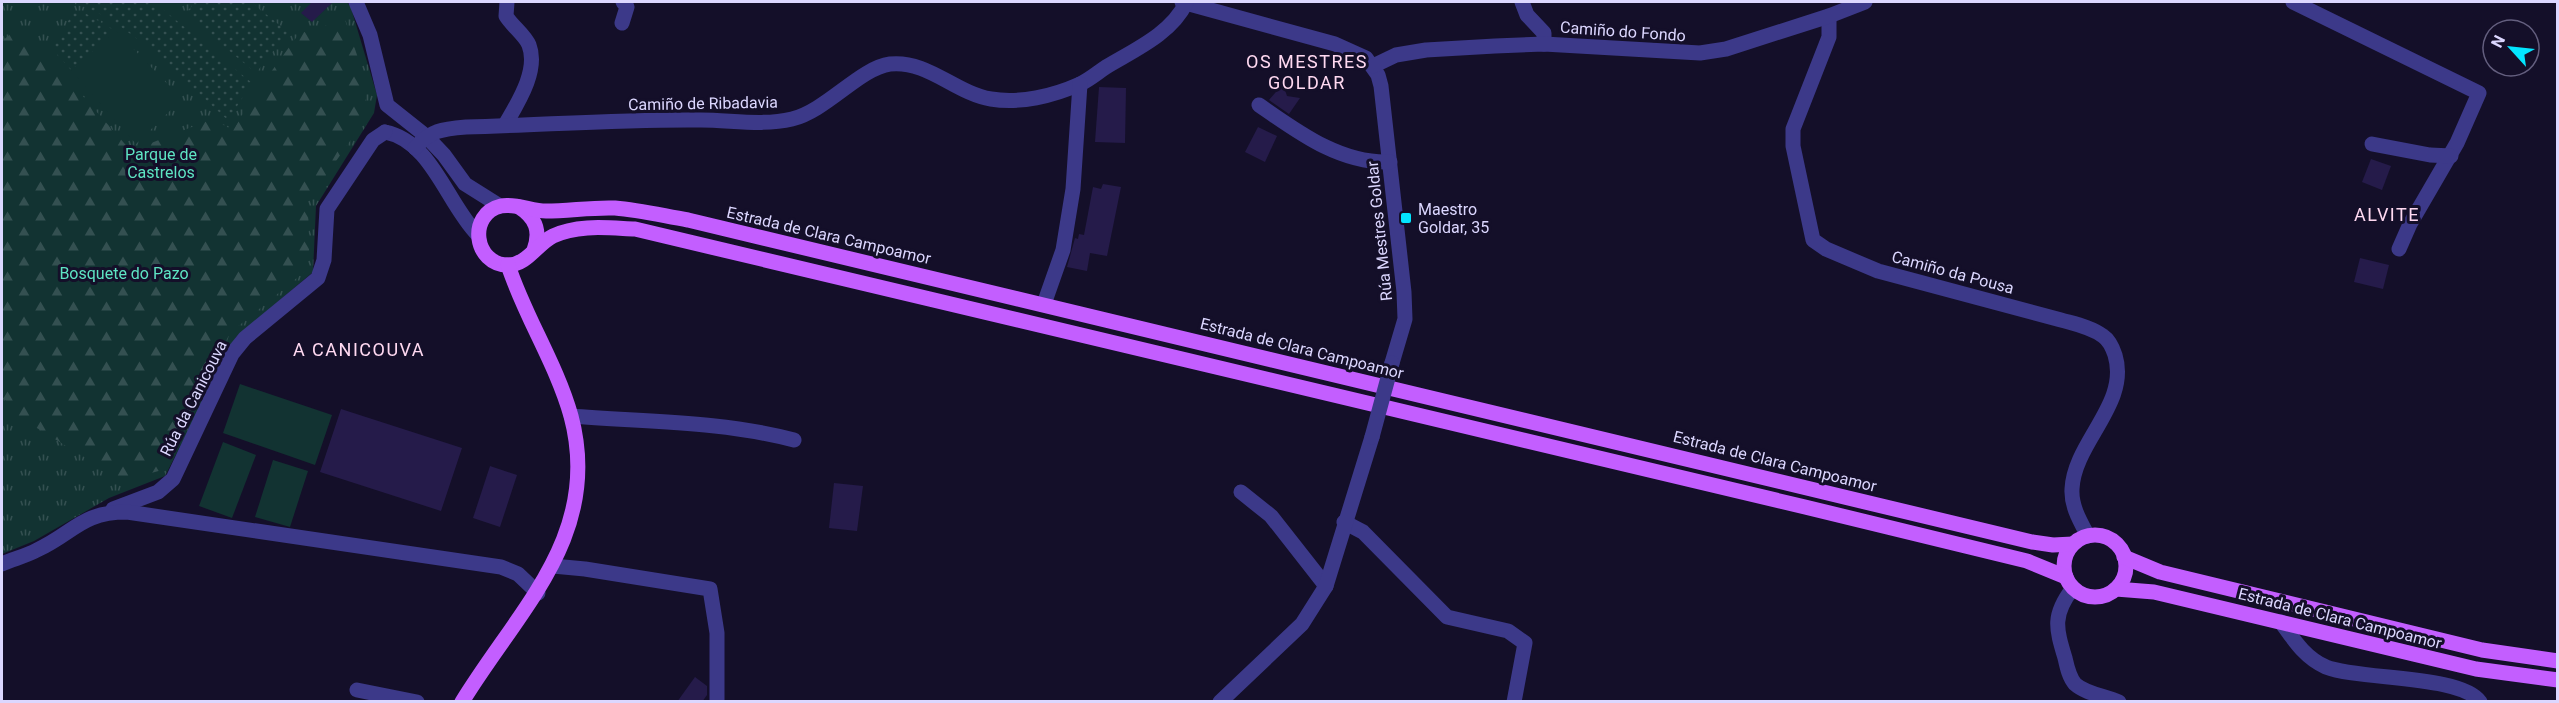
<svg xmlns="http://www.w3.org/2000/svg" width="2559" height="703" font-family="Roboto,sans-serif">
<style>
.grass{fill:url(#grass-tufts)}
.forest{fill:url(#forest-firs)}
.garden{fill:url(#garden-dots)}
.pitch{fill:#123332}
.building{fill:#251b4a}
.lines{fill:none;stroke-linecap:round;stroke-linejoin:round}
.minor{stroke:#3c3989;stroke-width:15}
.primary{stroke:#c35eff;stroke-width:15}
.minor-bridge{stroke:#3c3989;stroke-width:15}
.poi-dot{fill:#03e5ff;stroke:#140f29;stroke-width:2}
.labels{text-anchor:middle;stroke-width:6;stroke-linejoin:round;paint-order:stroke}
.street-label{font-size:16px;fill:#dcd7ff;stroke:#140f29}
.park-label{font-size:16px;fill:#5ee4c3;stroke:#140f29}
.poi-label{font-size:16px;fill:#dcd7ff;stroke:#140f29;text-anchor:start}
.neighbourhood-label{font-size:18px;letter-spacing:1.5px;fill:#ffd9f1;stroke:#140f29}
</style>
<defs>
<pattern id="grass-tufts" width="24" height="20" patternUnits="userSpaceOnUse" patternTransform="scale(1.5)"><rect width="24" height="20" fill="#123332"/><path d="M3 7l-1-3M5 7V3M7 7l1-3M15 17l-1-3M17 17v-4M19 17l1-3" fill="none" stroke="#345051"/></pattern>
<pattern id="forest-firs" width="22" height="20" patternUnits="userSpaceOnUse" patternTransform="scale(1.5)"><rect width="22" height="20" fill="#123332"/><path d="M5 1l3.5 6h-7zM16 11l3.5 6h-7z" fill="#345051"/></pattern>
<pattern id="garden-dots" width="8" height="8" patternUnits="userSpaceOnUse" patternTransform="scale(1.5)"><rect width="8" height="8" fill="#123332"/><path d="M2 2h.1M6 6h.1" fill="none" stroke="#345051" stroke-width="1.8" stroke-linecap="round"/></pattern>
</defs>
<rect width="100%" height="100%" fill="#140f29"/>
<path class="grass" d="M2,2h345l4,6 26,87 -3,18 -58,93 -3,66 -77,65 -71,139 -56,22 -75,43 -32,13z"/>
<path class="forest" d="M342,11l15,44 12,59 -61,87 1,49 -5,22 -74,61 -68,137 -39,11 -104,-64 -17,-21v-355l15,-12 22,17 92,105 81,-32 21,11 24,-39 44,-60 14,4z"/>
<g class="garden">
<path d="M75,2h79l98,81 -24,37c-34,-30 -111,-110 -153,-115z"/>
<path d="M195,2h56l37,30 -32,41 -71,-59z"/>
<path d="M73,12h10l33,19 -45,39 -24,-27 13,-6z"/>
</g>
<g class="pitch">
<path d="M116,31l66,68 -46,45 -65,-74z"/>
<path d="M240,384l92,31 -17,50 -92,-32z"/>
<path d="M223,442l33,13 -24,63 -33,-12z"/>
<path d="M273,460l35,11 -18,56 -35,-10z"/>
</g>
<g class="building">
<path d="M312,2h21l-21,20 -11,-9z"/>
<path d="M1283,84l4,12 13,2 -11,16 -20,-14z"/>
<path d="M1099,87l27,1 -1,55 -30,-1z"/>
<path d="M1258,127l19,9 -12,26 -20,-10z"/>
<path d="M2371,159l20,7 -9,24 -20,-8z"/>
<path d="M1103,184l18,3 -14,69 -17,-3 -3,18 -20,-4 8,-29 3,1 1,-5 5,1 9,-48 8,2z"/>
<path d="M2360,258l29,7 -6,24 -29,-7z"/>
<path d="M341,409l121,39 -21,63 -121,-39z"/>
<path d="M490,466l27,9 -17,52 -27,-9z"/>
<path d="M834,483l29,3 -6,45 -28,-3z"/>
<path d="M695,677l12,9v9l-5,7h-25z"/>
</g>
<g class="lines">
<g class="minor">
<path d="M356,2l14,33 17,70 39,31 18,19 21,29 35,22"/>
<path d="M1182,2l153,42 31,14 12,17 3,11 23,206 1,27 -13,44"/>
<path d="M1522,2l5,13 17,18v11"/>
<path d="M2293,2l186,91 -22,50 -47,81 -11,25"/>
<path d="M1829,16v21l-36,92v17l20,94 13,9 52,22 183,49c14,4 30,7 42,16 6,4 10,13 12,19 15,49 -41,87 -43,134 -1,17 8,32 16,47"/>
<path d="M622,23l5,-16 -4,-5"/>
<path d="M1373,66l23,-11 30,-5 69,-4 49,-2 156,9 26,-4 103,-33 36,-14"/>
<path d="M1259,105c39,27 81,59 131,57"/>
<path d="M505,125c12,-21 34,-54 24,-80 -4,-10 -17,-19 -23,-29l1,-14"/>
<path d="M385,132c47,9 62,72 93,103"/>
<path d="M2372,144l58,11 21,1"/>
<path d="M415,148c16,-18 27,-19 51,-21 78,-2 157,-8 235,-7 30,0 62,6 91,-1 34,-8 68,-51 98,-55 38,-4 65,29 101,35 29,5 62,-3 89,-15 9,-4 17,-11 26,-17 28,-17 65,-33 80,-64"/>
<path d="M1044,304l19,-54 10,-61 7,-105"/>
<path d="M571,416c74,6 151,5 223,24"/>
<path d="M1241,492l30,24 55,70"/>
<path d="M113,509l45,-17 15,-13 59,-125 13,-16 73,-60 6,-18 3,-51 46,-69 12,-8"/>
<path d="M1344,522l19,10 84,85 61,14 17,12 -11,59"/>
<path d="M2,564c11,-5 24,-8 35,-14 37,-17 44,-38 90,-38l374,55 17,7 20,19"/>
<path d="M553,566l32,3 125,20 7,44v69"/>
<path d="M2073,588c-21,27 -17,40 -8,70 2,9 4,19 10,26 11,10 31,12 44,18"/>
<path d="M2281,622c13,18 24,36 45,45 33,13 136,8 154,35"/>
<path d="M357,690l60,12"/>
<path d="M1220,702l82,-78 24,-38 46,-149"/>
</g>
<g class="primary">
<path d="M519,207c17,11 22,24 15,43"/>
<circle cx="2095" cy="566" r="31"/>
<path d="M2124,557l36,15 322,78 76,11"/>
<path d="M2066,577l-39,-16 -222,-54 -1170,-278c-26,-1 -57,-5 -82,7 -16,8 -26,29 -45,29 -34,0 -41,-51 -7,-59 14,-3 31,5 45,5 23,0 46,-4 69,-3 25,2 49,8 73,12l1344,322 21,3 20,-1"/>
<path d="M2116,589l38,3 322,77 82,11"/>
<path d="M462,702c56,-92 141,-167 109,-286 -15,-53 -46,-99 -63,-151"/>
</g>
<path class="minor-bridge" d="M1372,437l20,-74"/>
</g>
<rect class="poi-dot" x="1400" y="212" width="12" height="12" rx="3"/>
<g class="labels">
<g class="street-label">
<text transform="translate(1623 31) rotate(4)" y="6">Camiño do Fondo</text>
<text transform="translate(703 103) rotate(-1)" y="6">Camiño de Ribadavia</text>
<text transform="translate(1379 231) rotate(-96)" y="6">Rúa Mestres Goldar</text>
<text transform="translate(829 235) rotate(13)" y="6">Estrada de Clara Campoamor</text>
<text transform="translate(1953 272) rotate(15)" y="6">Camiño da Pousa</text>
<text transform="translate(1302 348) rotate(14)" y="6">Estrada de Clara Campoamor</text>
<text transform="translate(193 398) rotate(-63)" y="6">Rúa da Canicouva</text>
<text transform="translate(1775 461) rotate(14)" y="6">Estrada de Clara Campoamor</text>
<text transform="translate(2340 618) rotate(14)" y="6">Estrada de Clara Campoamor</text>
</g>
<g class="park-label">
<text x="161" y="160">Parque de<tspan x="161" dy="18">Castrelos</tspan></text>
<text x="124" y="279">Bosquete do Pazo</text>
</g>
<g class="poi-label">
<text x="1418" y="215">Maestro<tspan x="1418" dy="18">Goldar, 35</tspan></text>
</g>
<g class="neighbourhood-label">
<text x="1307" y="68">OS MESTRES<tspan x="1307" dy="21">GOLDAR</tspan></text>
<text x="2387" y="221">ALVITE</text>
<text x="359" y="356">A CANICOUVA</text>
</g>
</g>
<rect width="2559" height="703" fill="none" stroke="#dcd7ff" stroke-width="6"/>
<g transform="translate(2511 48) rotate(297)"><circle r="28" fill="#140f29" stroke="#645f7f" stroke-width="1.5"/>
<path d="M0-4.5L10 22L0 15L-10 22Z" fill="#03e5ff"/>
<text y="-9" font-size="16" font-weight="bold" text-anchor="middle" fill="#dcd7ff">N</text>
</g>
</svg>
